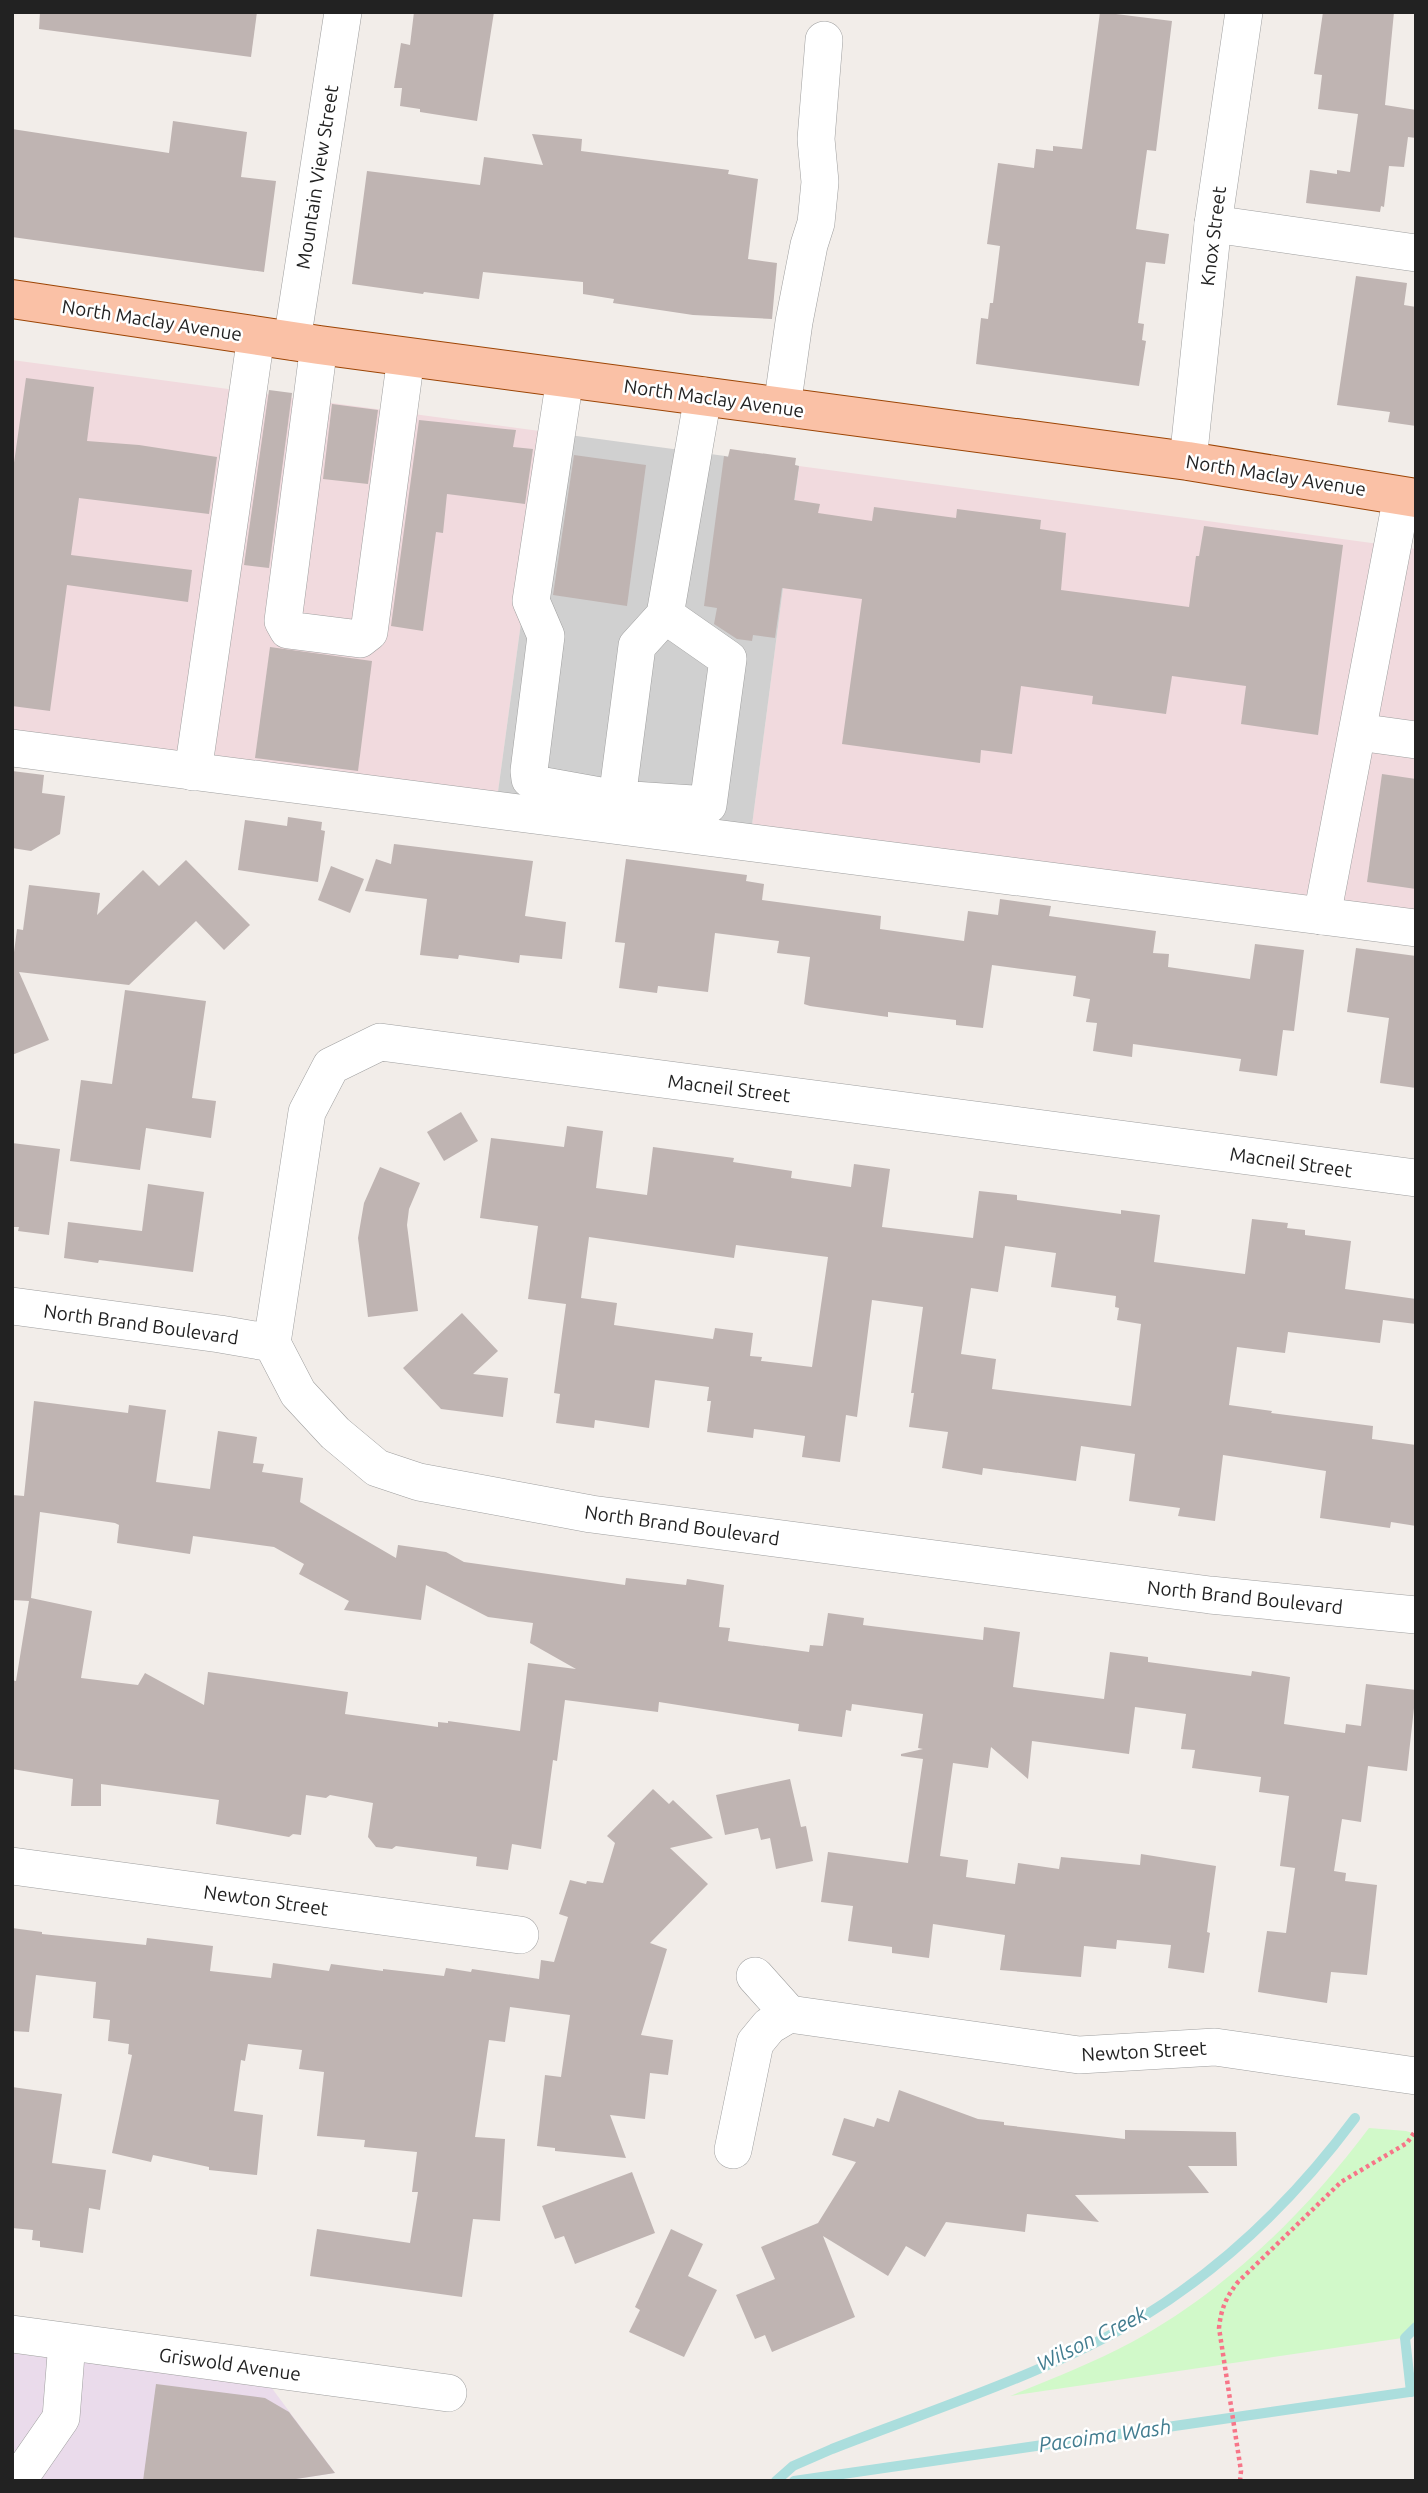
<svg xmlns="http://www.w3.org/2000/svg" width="1428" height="2493" font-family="Ubuntu,sans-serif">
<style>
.commercial{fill:#f1dade}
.industrial{fill:#eadbeb}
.religious{fill:#d0d0d0}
.park{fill:#d1f9c9}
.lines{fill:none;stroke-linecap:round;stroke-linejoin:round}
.stream{stroke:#abdedd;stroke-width:10}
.building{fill:#bfb4b2;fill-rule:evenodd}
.minor-casing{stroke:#9f9f9f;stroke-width:38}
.major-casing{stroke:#9c4404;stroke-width:40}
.path{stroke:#f77588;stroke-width:4.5;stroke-dasharray:3.5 3.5;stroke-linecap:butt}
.minor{stroke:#fff;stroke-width:37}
.major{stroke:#fac1a6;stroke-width:38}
.labels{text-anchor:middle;stroke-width:5;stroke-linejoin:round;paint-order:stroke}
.street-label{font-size:19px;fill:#222;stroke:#fff}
.water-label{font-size:21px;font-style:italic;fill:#437d90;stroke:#fff}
</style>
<rect width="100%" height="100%" fill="#f2ede9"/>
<g class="commercial">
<path d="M12,360l535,72 -50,367 -485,-64z"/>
<path d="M799,466l617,83v363l-586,-78 -78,-9z"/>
</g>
<path class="industrial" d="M12,2353l259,34 64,86 -52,8h-271z"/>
<path class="religious" d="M547,432l252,34 -47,359 -255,-26z"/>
<path class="park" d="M1369,2128l37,3 10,3v202l-406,60c41,-17 83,-33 122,-54 95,-52 173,-129 237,-214z"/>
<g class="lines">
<g class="stream">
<path d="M1411,2392l-6,-54 11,-11"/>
<path d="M776,2481l17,-15 39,-17c102,-40 219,-77 312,-133 83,-51 153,-120 211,-198"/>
<path d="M794,2481l622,-90"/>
</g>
</g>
<g class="building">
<path d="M40,12h217l-6,45 -212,-28z"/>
<path d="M414,12h80l-17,109 -57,-9v-3l-20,-3 2,-18h-8l7,-45 9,2z"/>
<path d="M1100,12l72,9 -16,130 -9,-1 -11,79 33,5 -4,30 -19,-2 -8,61 6,1 -2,16 4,1 -7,45 -163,-22 5,-46 7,1 2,-16h3l7,-57 -13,-2 11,-81 36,5 2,-19 17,2v-5l29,3z"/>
<path d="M1323,12h71l-9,93 31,5v28l-8,-1 -4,30 -15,-1 -5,41 -3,-1 -1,6 -74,-9 4,-33 27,4v-4l13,2 8,-58 -40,-5 4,-34 -8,-1z"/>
<path d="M173,121l74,11 -6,45 35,4 -12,91 -252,-35v-108l157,24z"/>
<path d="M532,134l50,5 -1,12 148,19 -1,4 30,5 -10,80 29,4 -5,56 -79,-4 -80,-12 1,-4 -31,-5v-12l-100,-10 -4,27 -55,-7 -1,2 -71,-10 15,-113 113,14 4,-28 59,8z"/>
<path d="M1356,276l51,7 -3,22 12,2v119l-28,-4 2,-10 -53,-7z"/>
<path d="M26,378l68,9 -7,54 52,4 78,12 -8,57 -130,-16 -8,57 121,15 -4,32 -121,-17 -17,126 -38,-5v-229z"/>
<path d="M269,390l23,3 -23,175 -25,-3z"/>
<path d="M332,404l46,6 -10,74 -45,-5z"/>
<path d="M419,420l97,10 -3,17 20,2 -8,55 -78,-10 -4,39 -7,-1 -13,99 -32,-5z"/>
<path d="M730,449l66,9 -1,7 4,1 -5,34 26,4 -2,9 54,8 2,-14 82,11 1,-9 84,11 -1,9 26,4 -5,57 128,17 7,-51h3l5,-30 139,19 -25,190 -77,-11 5,-38 -74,-10 -6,38 -74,-10 1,-8 -72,-10 -9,68 -31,-4 -1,13 -138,-19 20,-145 -80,-11 -7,50 -22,-3 -1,6 -15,-2 -23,-15 3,-16 -13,-2 20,-150 4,1z"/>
<path d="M574,455l72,10 -19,141 -74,-11z"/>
<path d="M270,647l102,14 -14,110 -103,-13z"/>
<path d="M12,771l32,4 -2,18 23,3 -5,38 -29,17 -19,-3z"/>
<path d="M1382,774l34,5v110l-49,-7z"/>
<path d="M288,817l34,5 -1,8 4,1 -7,51 -80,-12 7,-50 42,6z"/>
<path d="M394,844l139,17 -8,55 41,6 -4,37 -42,-4 -1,8 -60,-8 -1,4 -38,-4 7,-56 -62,-8 11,-32 15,5z"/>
<path d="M626,859l121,16 -1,6 18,3 -2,16 119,16 -1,13 84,12 4,-30 30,4 2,-16 51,7 -2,10 107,15 -3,22 16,1 -1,13 82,12 5,-35 49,6 -10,81 -11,-1 -6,46 -38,-5 2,-12 -108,-15 -1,13 -39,-6 4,-28 -11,-1 4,-23 -17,-3 3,-20 -84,-11 -9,63 -27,-3v-5l-68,-8v5l-78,-11 -6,-2 6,-47 -33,-4 2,-12 -64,-8 -7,59 -50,-6 -1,7 -38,-5 6,-45 -10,-1z"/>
<path d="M186,860l64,65 -26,25 -28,-29 -67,64 -110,-13 30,68 -37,15v-97l1,2 4,-31 6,1 6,-45 71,8 -3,22 46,-45 16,16z"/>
<path d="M331,866l33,13 -14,34 -32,-13z"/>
<path d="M1356,948l60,8v132l-36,-5 9,-65 -42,-6z"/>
<path d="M125,990l81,11 -14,97 24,3 -5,37 -65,-10 -6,42 -70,-9 11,-81 31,4z"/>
<path d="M461,1112l17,29 -34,20 -17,-29z"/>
<path d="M567,1126l36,5 -7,57 51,7 6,-48 81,11 -1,4 59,9 -1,7 60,9 3,-23 36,5 -8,58 91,11 6,-47 38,4v5l104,14v-4l39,5 -6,47 91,12 7,-55 36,4 -1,5 18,2v5l46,6 -6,48 71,10v25l-33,-4 -3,23 -92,-11 -3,21 -48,-6 -8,58 43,6 -1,2 102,13 -1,13 44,6v81l-25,-4 -1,6 -70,-10 6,-47 -103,-16 -8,66 -37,-5 2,-8 -51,-7 6,-47 -54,-8 -5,35 -93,-13 -1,7 -40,-7 6,-36 -39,-5 5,-34h-3l12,-86 -51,-7 -15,117 -11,-2 -6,47 -38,-5 3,-21 -51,-7 -1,9 -46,-6 4,-31h-4l2,-14 -54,-7 -6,48 -54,-8 -1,8 -38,-5 4,-29 -6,-1 12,-89 -38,-5 10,-73 -58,-8 11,-80 73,9zM589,1237l145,21 2,-13 92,12 -16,110 -51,-6 1,-4 -12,-1 3,-23 -38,-5 -2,11 -99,-14 3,-22 -36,-5zM1005,1246l51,7 -5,34 65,9 -1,11 4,1 -2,12 24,4 -10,82 -139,-17 4,-30 -35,-5 10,-66 27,4z"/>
<path d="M12,1143l48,6 -11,86 -31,-4 1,-4h-7z"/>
<path d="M380,1167l40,16 -11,26 -2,16 11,86 -50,6 -10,-79 6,-35z"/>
<path d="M148,1184l56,8 -11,80 -94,-12 -1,3 -34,-5 4,-36 74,9z"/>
<path d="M462,1313l36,38 -25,23 35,4 -5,39 -62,-8 -38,-41z"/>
<path d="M34,1401l94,12 1,-8 37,5 -10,72 54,7 8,-58 39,6 -4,26 11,1 -2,8 41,6 -3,24 96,56 2,-13 48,7 18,10 161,23 1,-7 60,7 1,-6 37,6 -5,42 11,1 -2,13 81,11 1,-7 13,1 5,-33 36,5 -1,7 120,15 1,-13 36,5 -7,55 91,12 6,-47 38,5v5l103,14 1,-5 38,6 -6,47 61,9 1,-9 15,2 5,-42 50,6 -9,81 -39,-5 -7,56 -19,-3 -8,52 12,2 -1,8 32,4 -10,90 -36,-3 -4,31 -69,-11 9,-61 19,2 9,-65 -15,-2 9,-70 -30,-4 2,-15 -69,-9 3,-18 -14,-1 5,-35 -51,-7 -6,47 -97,-13 -4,38 -37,-32 -3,21 -35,-5 -13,93 28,4 -2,17 49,7 3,-21 41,6 2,-12 79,8 1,-11 75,12 -9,66 3,1 -6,40 -36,-5 3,-23 -54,-5 -1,9 -32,-3 -3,31 -81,-7 5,-35 -72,-11 -4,34 -37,-5v-6l-44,-6 5,-35 -32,-4 7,-50 80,11 15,-104 -22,-3v-2l22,-5 -5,-1 5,-34 -71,-10 -1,7 -5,-1 -4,27 -44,-6 1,-7 -140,-22 -1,10 -93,-12 -8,61 -4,-1 -12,89 -29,-5 -4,26 -32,-4 1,-9 -81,-11 -4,3 -16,-2 -8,-10 5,-34 -43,-8 -4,3 -20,-3 -5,40 -8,-1 -4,3 -73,-13 3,-24 -118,-16v22h-30l2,-27 -61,-10v-89l4,1 13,-80 -17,-1v-105l12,1zM40,1512l75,11 4,2 -2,18 73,11 3,-18 81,11 30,17 -5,10 50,27 -5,9 77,10 5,-35 62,32 45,6 -3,20 46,26 -48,-6 -8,68 -72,-10v2l-10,-1v5l-93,-13 3,-22 -140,-20 -4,33 -59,-32 -7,12 -57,-7 11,-67 -61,-13z"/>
<path d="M790,1779l11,48 5,-1 7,35 -37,8 -6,-31 -9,2 -3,-12 -33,7 -9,-40z"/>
<path d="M653,1789l16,15 4,-4 40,38 -43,10 38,36 -58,59 17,6 -26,86 32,5 -5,35 -18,-2 -5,46 -35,-4 16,43 -71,-7v-3l-18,-2 8,-71 16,2 9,-62 -60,-8 -5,35 -16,-2 -14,97 30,2 -5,82 -27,-2 -11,78 -152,-21 7,-47 93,14 8,-51h-6l5,-40 -53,-5 1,-7 -48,-4 7,-64 -25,-3 3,-19 -54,-6 -3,17 -4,-1 -7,51 29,4 -6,60 -48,-5v-3l-56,-12 -2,7 -39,-9 20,-98 -4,-1 1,-10 -21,-3 2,-21 -17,-2 3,-36 -60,-7 -7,57 -17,-1v-103l30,4v2l104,11 1,-7 66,8 -3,25 61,7 2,-15 56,8 2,-7 52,7v-2l61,7 2,-8 25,4 1,-3 67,10 2,-19 13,2 14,-45 -9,-3 11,-34 16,4 1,-3 16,2 12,-40 -8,-7z"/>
<path d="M12,2087l50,7 -10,69 54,7 -6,40 -11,-2 -6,45 -43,-6v-6l-8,-1 1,-10 -21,-2z"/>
<path d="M899,2090l79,29 26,3v3l121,14v-9l111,2 1,34h-49l21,27 -134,2 24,27 -72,-8 -2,18 -79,-10 -21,35 -19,-11 -18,30 -65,-40 32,81 -83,35 -7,-17 -10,4 -19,-44 39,-16 -14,-32 57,-24 38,-61 -24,-7 12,-37 30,9 3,-9 12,4z"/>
<path d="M632,2172l23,61 -80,31 -11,-28 -9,3 -13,-33z"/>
<path d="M671,2229l32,15 -15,32 29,14 -33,67 -55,-25 11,-22 -5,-3z"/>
<path d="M156,2384l109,14 24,14 46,61 -52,8h-140z"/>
</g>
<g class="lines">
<g class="minor-casing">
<g id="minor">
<path d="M1213,224l203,29"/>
<path d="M292,341l51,-329"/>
<path d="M319,345l-36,276 5,9 72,9 9,-7 37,-275"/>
<path d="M565,378l-34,223 15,35 -17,135 1,8 9,6 78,14"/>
<path d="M782,407l12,-85 15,-77 7,-22 4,-41 -4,-43 8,-99"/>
<path d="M1188,461l25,-237 31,-212"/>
<path d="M665,615l63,44 -20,146 -91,-6 20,-153 28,-31 38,-219"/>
<path d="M1358,732l58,8"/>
<path d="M12,748l1404,180"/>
<path d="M193,772l63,-436"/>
<path d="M1322,916l80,-420"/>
<path d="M12,1306l208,28 52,9 26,50 37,40 42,35 42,14 172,32 619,81 206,20"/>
<path d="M272,1343l35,-231 24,-46 49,-24 1036,136"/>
<path d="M12,1866l508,69"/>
<path d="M755,1976l34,38"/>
<path d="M789,2014l290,41 136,-8 201,29"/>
<path d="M733,2150l22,-107 14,-17 20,-12"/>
<path d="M12,2334l436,59"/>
<path d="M12,2472l13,-2 36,-52 6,-76"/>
</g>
</g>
<g class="major-casing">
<path id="major" d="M12,299l307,46 869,116 228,37"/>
</g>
<path class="path" d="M1240,2481l1,-10 -22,-143c2,-19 7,-31 19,-46l103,-100 66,-39 9,-13"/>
<use href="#minor" class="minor"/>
<use href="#major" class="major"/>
</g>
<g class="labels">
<g class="street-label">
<text transform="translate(317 177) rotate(-81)" y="7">Mountain View Street</text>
<text transform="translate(1213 236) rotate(-83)" y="7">Knox Street</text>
<text transform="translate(152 320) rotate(9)" y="7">North Maclay Avenue</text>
<text transform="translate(714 398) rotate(8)" y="7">North Maclay Avenue</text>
<text transform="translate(1276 475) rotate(9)" y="7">North Maclay Avenue</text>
<text transform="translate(729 1088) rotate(7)" y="7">Macneil Street</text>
<text transform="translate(1291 1162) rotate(8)" y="7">Macneil Street</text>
<text transform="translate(141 1324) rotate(8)" y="7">North Brand Boulevard</text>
<text transform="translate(682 1525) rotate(8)" y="7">North Brand Boulevard</text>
<text transform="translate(1245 1597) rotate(6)" y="7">North Brand Boulevard</text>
<text transform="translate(266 1900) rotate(8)" y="7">Newton Street</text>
<text transform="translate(1144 2051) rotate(-3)" y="7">Newton Street</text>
<text transform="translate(230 2364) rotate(8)" y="7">Griswold Avenue</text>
</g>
<g class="water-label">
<text transform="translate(1092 2339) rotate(-26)" y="7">Wilson Creek</text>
<text transform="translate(1105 2436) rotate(-8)" y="7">Pacoima Wash</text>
</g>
</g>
<rect width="1428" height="2493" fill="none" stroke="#222222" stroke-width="28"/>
</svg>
